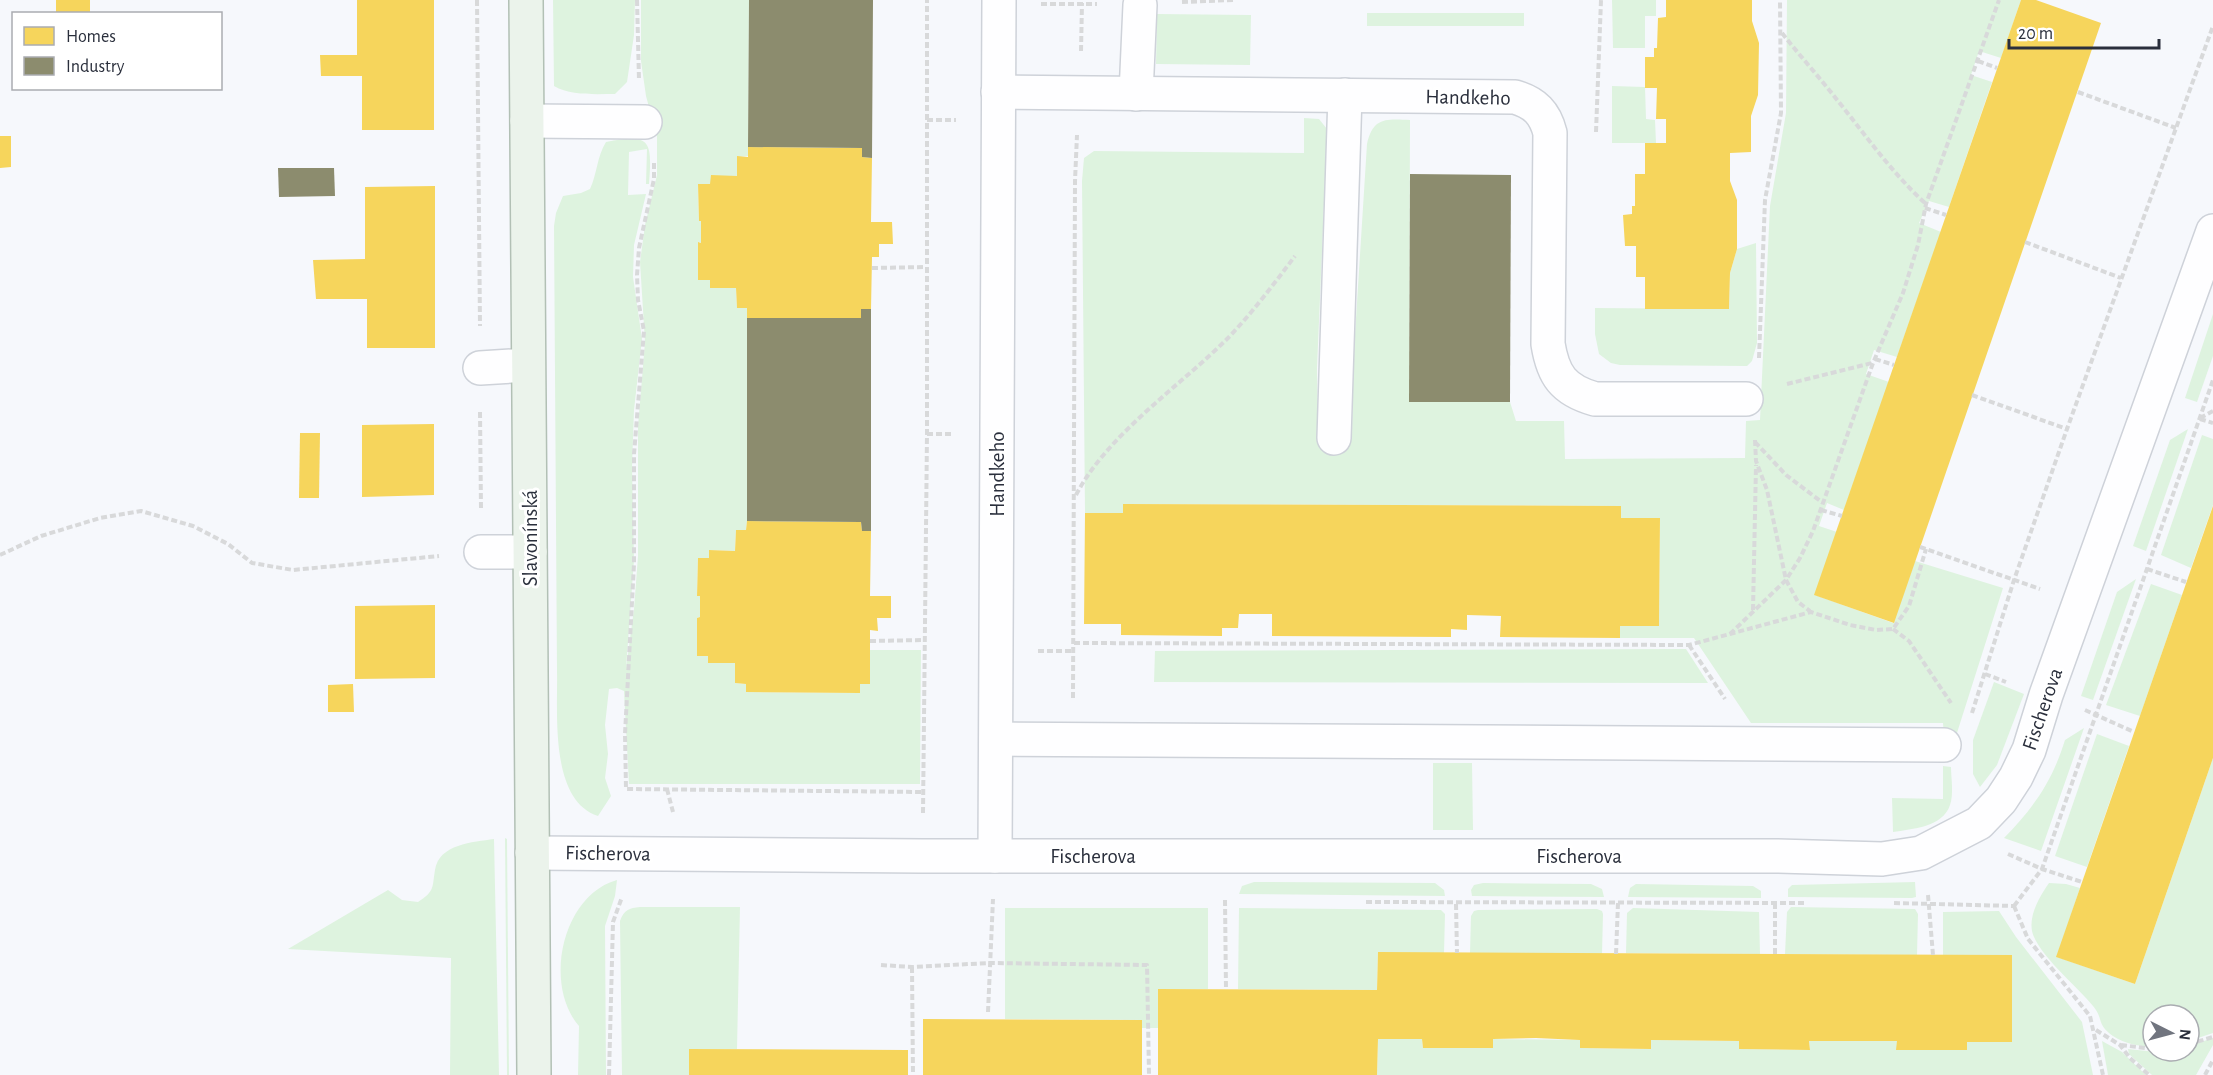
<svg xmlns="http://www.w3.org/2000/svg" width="2213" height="1075" font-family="'Alegreya Sans',sans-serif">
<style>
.green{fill:#def3df}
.homes{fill:#f6d55c}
.industry{fill:#8c8c6e}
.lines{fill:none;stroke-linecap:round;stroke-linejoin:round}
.minor-casing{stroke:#ced2d9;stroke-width:36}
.major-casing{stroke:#b2c0b5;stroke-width:36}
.path{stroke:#d8d9da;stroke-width:4;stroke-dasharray:6 3;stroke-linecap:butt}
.minor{stroke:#fefeff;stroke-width:33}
.major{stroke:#ebf3eb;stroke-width:33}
.labels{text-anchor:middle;stroke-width:6;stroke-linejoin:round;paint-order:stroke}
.street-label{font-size:21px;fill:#2a2f3c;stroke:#fff}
</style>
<rect width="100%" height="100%" fill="#f6f8fc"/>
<g class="green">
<path d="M553,0h82l-1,35 -7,47 -12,12c-19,0 -44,2 -61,-8z"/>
<path d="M641,0h108l-1,156 -11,1v19l-27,8h-12l1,37h2v22l-2,-1 -1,38h12v8h26l1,20h10v213l-1,9h-10l-1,21 -25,-1 -1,8h-11l-1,37 3,1v21l-3,1v37l11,1 27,7v20l11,1v8l113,1 1,-9 10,-1v-33h51l-1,134h-291l-5,-93 -7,-3 -8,1 -4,36 3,29 -3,24 6,18 -13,20c-49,-16 -40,-104 -41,-145l-3,-445 2,-13 7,-17 18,-3 9,-4c7,-15 7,-33 16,-47 46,-10 46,0 43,42h-3l1,-35 -18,3 -1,43 18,-1 -12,51 -1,32 9,62 -8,71 -2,57 2,93 -8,109 8,-60 4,-53v-130l7,-84 -5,-80 5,-37 12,-50v-38l-11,-41 -5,-35z"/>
<path d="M1612,0h44v16h-11v32h-32z"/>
<path d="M1787,0h234l-20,58 -22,-7 -8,24 21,7 -43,125 -20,-6 -10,22 22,9 -44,125 -23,-7 -8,24 23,8 -45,128 -17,-7 -8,23 18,6 -22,63 78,28 22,-62 88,27 -47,148h-12l-1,-13h-192l-57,-85h-74v-12h39l1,-108h-39l-1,-12 -497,-2v9h-38l-3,-332 2,-23 10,-7 210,2v-35l15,1 8,10v5l-10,234 1,70h34l1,-72 14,-222c6,-27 19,-25 43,-24l-1,282h101l6,19h48l1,38 180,-1 1,-37 14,-1 10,-214 16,-93z"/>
<rect x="1367" y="13" width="157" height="13"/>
<path d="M1157,14l94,1 -1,50 -94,-1z"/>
<path d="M1612,86l33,1 1,32 9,1 1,23h-44z"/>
<path d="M1756,243l1,100 -5,18 -5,5 -127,-1 -9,-2 -12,-9 -4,-20v-26l134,1 1,-36 7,-24z"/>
<path d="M2213,314v42l-16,46 -12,-4z"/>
<path d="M2188,429l-42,122 -13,-5 37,-106z"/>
<path d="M2202,435l11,4v66l-22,63 -30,-13z"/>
<path d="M2136,579l-43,121 -12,-4 36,-104z"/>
<path d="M2151,584l31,11 -42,121 -34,-11z"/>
<path d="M1686,649l22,34 -554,-1 1,-31z"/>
<path d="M1994,682l30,12 -27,71 -17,22 -7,-13v-34z"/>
<path d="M2084,728l-43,123 -37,-13c30,-31 48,-56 61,-98z"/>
<path d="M2097,734l32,12 -42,121 -32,-11z"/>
<path d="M2213,758v275l-24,8v-26h-36v32c-14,-1 -28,-3 -40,-11 -17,-12 -9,-17 -20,-30 -15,-19 -56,-52 -61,-75 -3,-17 8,-35 17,-48l17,1 14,4 -23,69 78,27z"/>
<path d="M1433,763h39l1,67h-40z"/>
<path d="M1943,766l8,1c0,11 3,27 -1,38 -7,22 -38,24 -57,27l-1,-34 51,1z"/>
<path d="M505,838l2,1 2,236h-2z"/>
<path d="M494,839l5,236h-49l1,-117 -163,-9 100,-59 14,10 16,2c17,-11 14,-14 17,-32 4,-26 38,-28 59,-31z"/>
<path d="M617,880l-2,16 -10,30 1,149h-28l1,-49c-36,-41 -17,-131 38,-146z"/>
<path d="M1254,882l181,1 9,7 1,6 -206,-2 3,-8z"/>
<path d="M1915,882l1,15 -4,1 -124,-1v-8l4,-4z"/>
<path d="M1483,883l108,1 11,5 2,8 -132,-1 -1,-6 3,-5z"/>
<path d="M1636,884l117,2 8,5v7l-133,-1 2,-9z"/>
<path d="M740,907l-3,142h-48v26h-67l-2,-154c4,-11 9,-13 20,-14z"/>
<path d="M1791,907l124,2 3,5 -1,41 -132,-1 2,-42z"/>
<path d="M1005,908h203v81h-50v39h-16v-8l-137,-1z"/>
<path d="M1239,908l202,2 4,4 -1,39h-66l-1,37 -139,-1z"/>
<path d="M1633,908l126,4 1,42 -134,-1 1,-40z"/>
<path d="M1597,909l5,2 1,3 -1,40 -132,-1 1,-37 3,-5 4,-1z"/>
<path d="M1999,911l17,26 66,85 11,53h-716l1,-36h44l1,9h70v-9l87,1v8l70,1 1,-9 88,1v8l71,1 -1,-9h88v9h69l1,-8h45v-86l-69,-1v-43z"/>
<path d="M2213,1038v7l-17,30h-44l-23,-21 -1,-5 28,3 33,-1v-5z"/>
<path d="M2102,1041l20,11 24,23h-38z"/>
</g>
<g class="homes">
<rect x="56" y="0" width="34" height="14"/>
<path d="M357,0h77v130h-72v-54h-41l-1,-21h37z"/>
<path d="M1666,0h86v21l7,22 -1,52 -7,21v36l-21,1v28l7,19v49l-7,24 -1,36h-84v-32h-9v-31h-11l-2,-31 9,-1v-8h3v-32h10v-31h21v-24h-10l1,-31h-12v-31h9v-9h3l1,-30 8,-1z"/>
<path d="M2021,0h15l65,23 -207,600 -80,-28z"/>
<path d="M0,136h11v31l-11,1z"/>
<path d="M748,147l114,1v9l10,1 -1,64h21l1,22h-14v13h-7l-1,52h-10v9h-114v-10h-10l-1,-20h-26v-8h-12v-38l3,1v-22h-2l-1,-37h12l1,-9 26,1v-20l11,1z"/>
<path d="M435,186v162h-68v-49h-51l-3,-39 52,-1v-72z"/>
<path d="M434,424v71l-72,2v-72z"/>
<path d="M300,433h20l-1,65h-20z"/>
<path d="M1123,504l498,2v12h39l-1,108h-39v12l-120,-1 1,-21 -34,-1v15l-16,-1v8l-179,-1v-22h-33l-1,14h-16v8l-101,-1v-11h-37l1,-111h38z"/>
<path d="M2213,506v252l-78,226 -79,-27z"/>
<path d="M747,521l114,1 1,9h9l-1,65h21v22h-14l1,13 -8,-1v54h-10v9l-114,-1v-8l-11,-1v-20h-27v-7h-11v-38l3,-1v-21h-3l1,-38h11v-8l26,1 1,-21h10z"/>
<path d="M435,605v73l-80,1v-73z"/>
<path d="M353,684l1,28h-26v-27z"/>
<path d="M1378,952l634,3v87h-45v8h-71l1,-9h-88l1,9 -71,-1v-8l-88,-1v9l-71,-1v-8l-44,-2 -43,1v9h-70l-1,-9h-44l-1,36h-219v-86l219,1z"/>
<path d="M923,1019l219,1v55h-219z"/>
<path d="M689,1049l219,1v25h-219z"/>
</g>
<g class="industry">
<path d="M749,0h124l-1,158 -10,-1v-9l-114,-1z"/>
<path d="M278,168h56l1,28 -56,1z"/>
<path d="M1410,174l101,1 -1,227h-101z"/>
<path d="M861,309h10v222h-9l-1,-9 -114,-1v-203h114z"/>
</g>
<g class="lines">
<g class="minor-casing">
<g id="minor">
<path d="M998,92l517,5c20,6 30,16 35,36l-2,211c5,31 15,46 47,55h151"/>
<path d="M1136,94l4,-89"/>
<path d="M527,121l118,1"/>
<path d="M480,368l48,-3"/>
<path d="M1334,438l11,-343"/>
<path d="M481,552h49"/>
<path d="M996,739l948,6"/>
<path d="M532,853l391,3h853l106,3 39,-6 58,-30 22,-23 15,-23 13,-27 17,-55 167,-464"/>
<path d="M995,856l4,-856"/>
</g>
</g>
<g class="major-casing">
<path id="major" d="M526,0l8,1075"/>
</g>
<g class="path">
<path d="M477,0l3,326"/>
<path d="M637,0l2,80"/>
<path d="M1182,2l51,-2"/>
<path d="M1041,4h56"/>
<path d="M1782,33c18,23 38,45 56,68 29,36 54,72 88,103"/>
<path d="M1081,51l1,-48"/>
<path d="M1978,61l19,7"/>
<path d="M2078,92l98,36"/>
<path d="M927,120h29"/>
<path d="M1596,132l5,-132"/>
<path d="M654,163v16l-15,69 -2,27 1,25 6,31 -10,123v110l-9,170 1,55 297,3"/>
<path d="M1925,208l21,7"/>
<path d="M2025,242l96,36"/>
<path d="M872,268l54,-1"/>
<path d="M1759,358l6,-158 16,-87 -1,-113"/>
<path d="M1875,359l19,6"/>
<path d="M1787,384l85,-21"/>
<path d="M1972,395l95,34"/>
<path d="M480,412l1,97"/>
<path d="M2200,418l13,-7"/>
<path d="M2200,419l13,4"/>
<path d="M927,434h26"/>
<path d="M1755,440l1,21 11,29 19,90 12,22 12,9"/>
<path d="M1755,442l31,33 37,28"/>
<path d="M1076,495c31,-60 104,-109 152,-157 24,-25 46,-54 67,-82"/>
<path d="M1821,510l21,6"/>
<path d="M1920,547l120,42"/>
<path d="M0,555l41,-19 59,-18 41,-7 52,15 35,18 24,19 41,7 146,-14"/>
<path d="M2147,569l39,13"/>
<path d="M1753,610l3,-145"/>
<path d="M1893,629l16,12 42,62"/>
<path d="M1730,634l56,-54 14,-22 13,-27 60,-168 30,-70 15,-48 8,-41 73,-204"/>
<path d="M870,641l56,-1"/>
<path d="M1074,643l615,2 122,-33 39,13 26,5 17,-1 16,-23 17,-57"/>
<path d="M1689,645l36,54"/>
<path d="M1038,651h36"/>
<path d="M1985,674l21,8"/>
<path d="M1073,698l2,-517 2,-46"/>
<path d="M2085,710l49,22"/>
<path d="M1972,713l42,-133 53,-151 146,-403"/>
<path d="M667,789l6,23"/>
<path d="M923,813l4,-379v-434"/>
<path d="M2008,854l34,15 40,13"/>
<path d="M1928,895l5,60"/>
<path d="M1225,900l1,89"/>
<path d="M1366,902l440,1"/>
<path d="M1894,903l120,3"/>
<path d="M1456,904l1,49"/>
<path d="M2014,906l28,-37 171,-489"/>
<path d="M2014,906l14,33 62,77 13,59"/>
<path d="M1616,954l2,-51"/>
<path d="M1775,954v-53"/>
<path d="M881,965l31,2 77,-4 158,2 2,110"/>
<path d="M912,967l1,108"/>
<path d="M988,1012l5,-113"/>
<path d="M2096,1030l24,15 10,13 19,17"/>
<path d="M2189,1044l24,-7"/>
<path d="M2121,1045l32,4"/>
<path d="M609,1075l4,-153 9,-25"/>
<path d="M2205,1075l8,-15"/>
</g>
<use href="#minor" class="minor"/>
<use href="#major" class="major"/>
</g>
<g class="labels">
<g class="street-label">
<text transform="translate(1468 97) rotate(1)" y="7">Handkeho</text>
<text transform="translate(997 474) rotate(-90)" y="7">Handkeho</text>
<text transform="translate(530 538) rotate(-90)" y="7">Slavonínská</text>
<text transform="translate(2042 709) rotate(-71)" y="7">Fischerova</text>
<text transform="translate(608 853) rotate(1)" y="7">Fischerova</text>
<text x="1093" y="863">Fischerova</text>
<text x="1579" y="863">Fischerova</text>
</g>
</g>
<rect x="12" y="12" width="210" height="78" fill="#ffffff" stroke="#aaacb1" stroke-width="1.5"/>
<rect x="24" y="27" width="30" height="18" fill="#f6d55c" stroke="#aaacb1" stroke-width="1.5"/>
<text x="66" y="42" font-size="18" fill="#2a2f3c">Homes</text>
<rect x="24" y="57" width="30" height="18" fill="#8c8c6e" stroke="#aaacb1" stroke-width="1.5"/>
<text x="66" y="72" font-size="18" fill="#2a2f3c">Industry</text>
<g transform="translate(2171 1033) rotate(96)"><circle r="28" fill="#ffffff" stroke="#aaacb1" stroke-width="1.5"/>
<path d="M0-4.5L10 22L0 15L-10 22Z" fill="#71757f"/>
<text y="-9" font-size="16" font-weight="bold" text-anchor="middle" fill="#2a2f3c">N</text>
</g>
<path d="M2009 39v9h150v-9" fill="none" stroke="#2a2f3c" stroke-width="3"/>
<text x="2018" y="39" font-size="18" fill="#2a2f3c" stroke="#ffffff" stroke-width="4.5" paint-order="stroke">20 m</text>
</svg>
